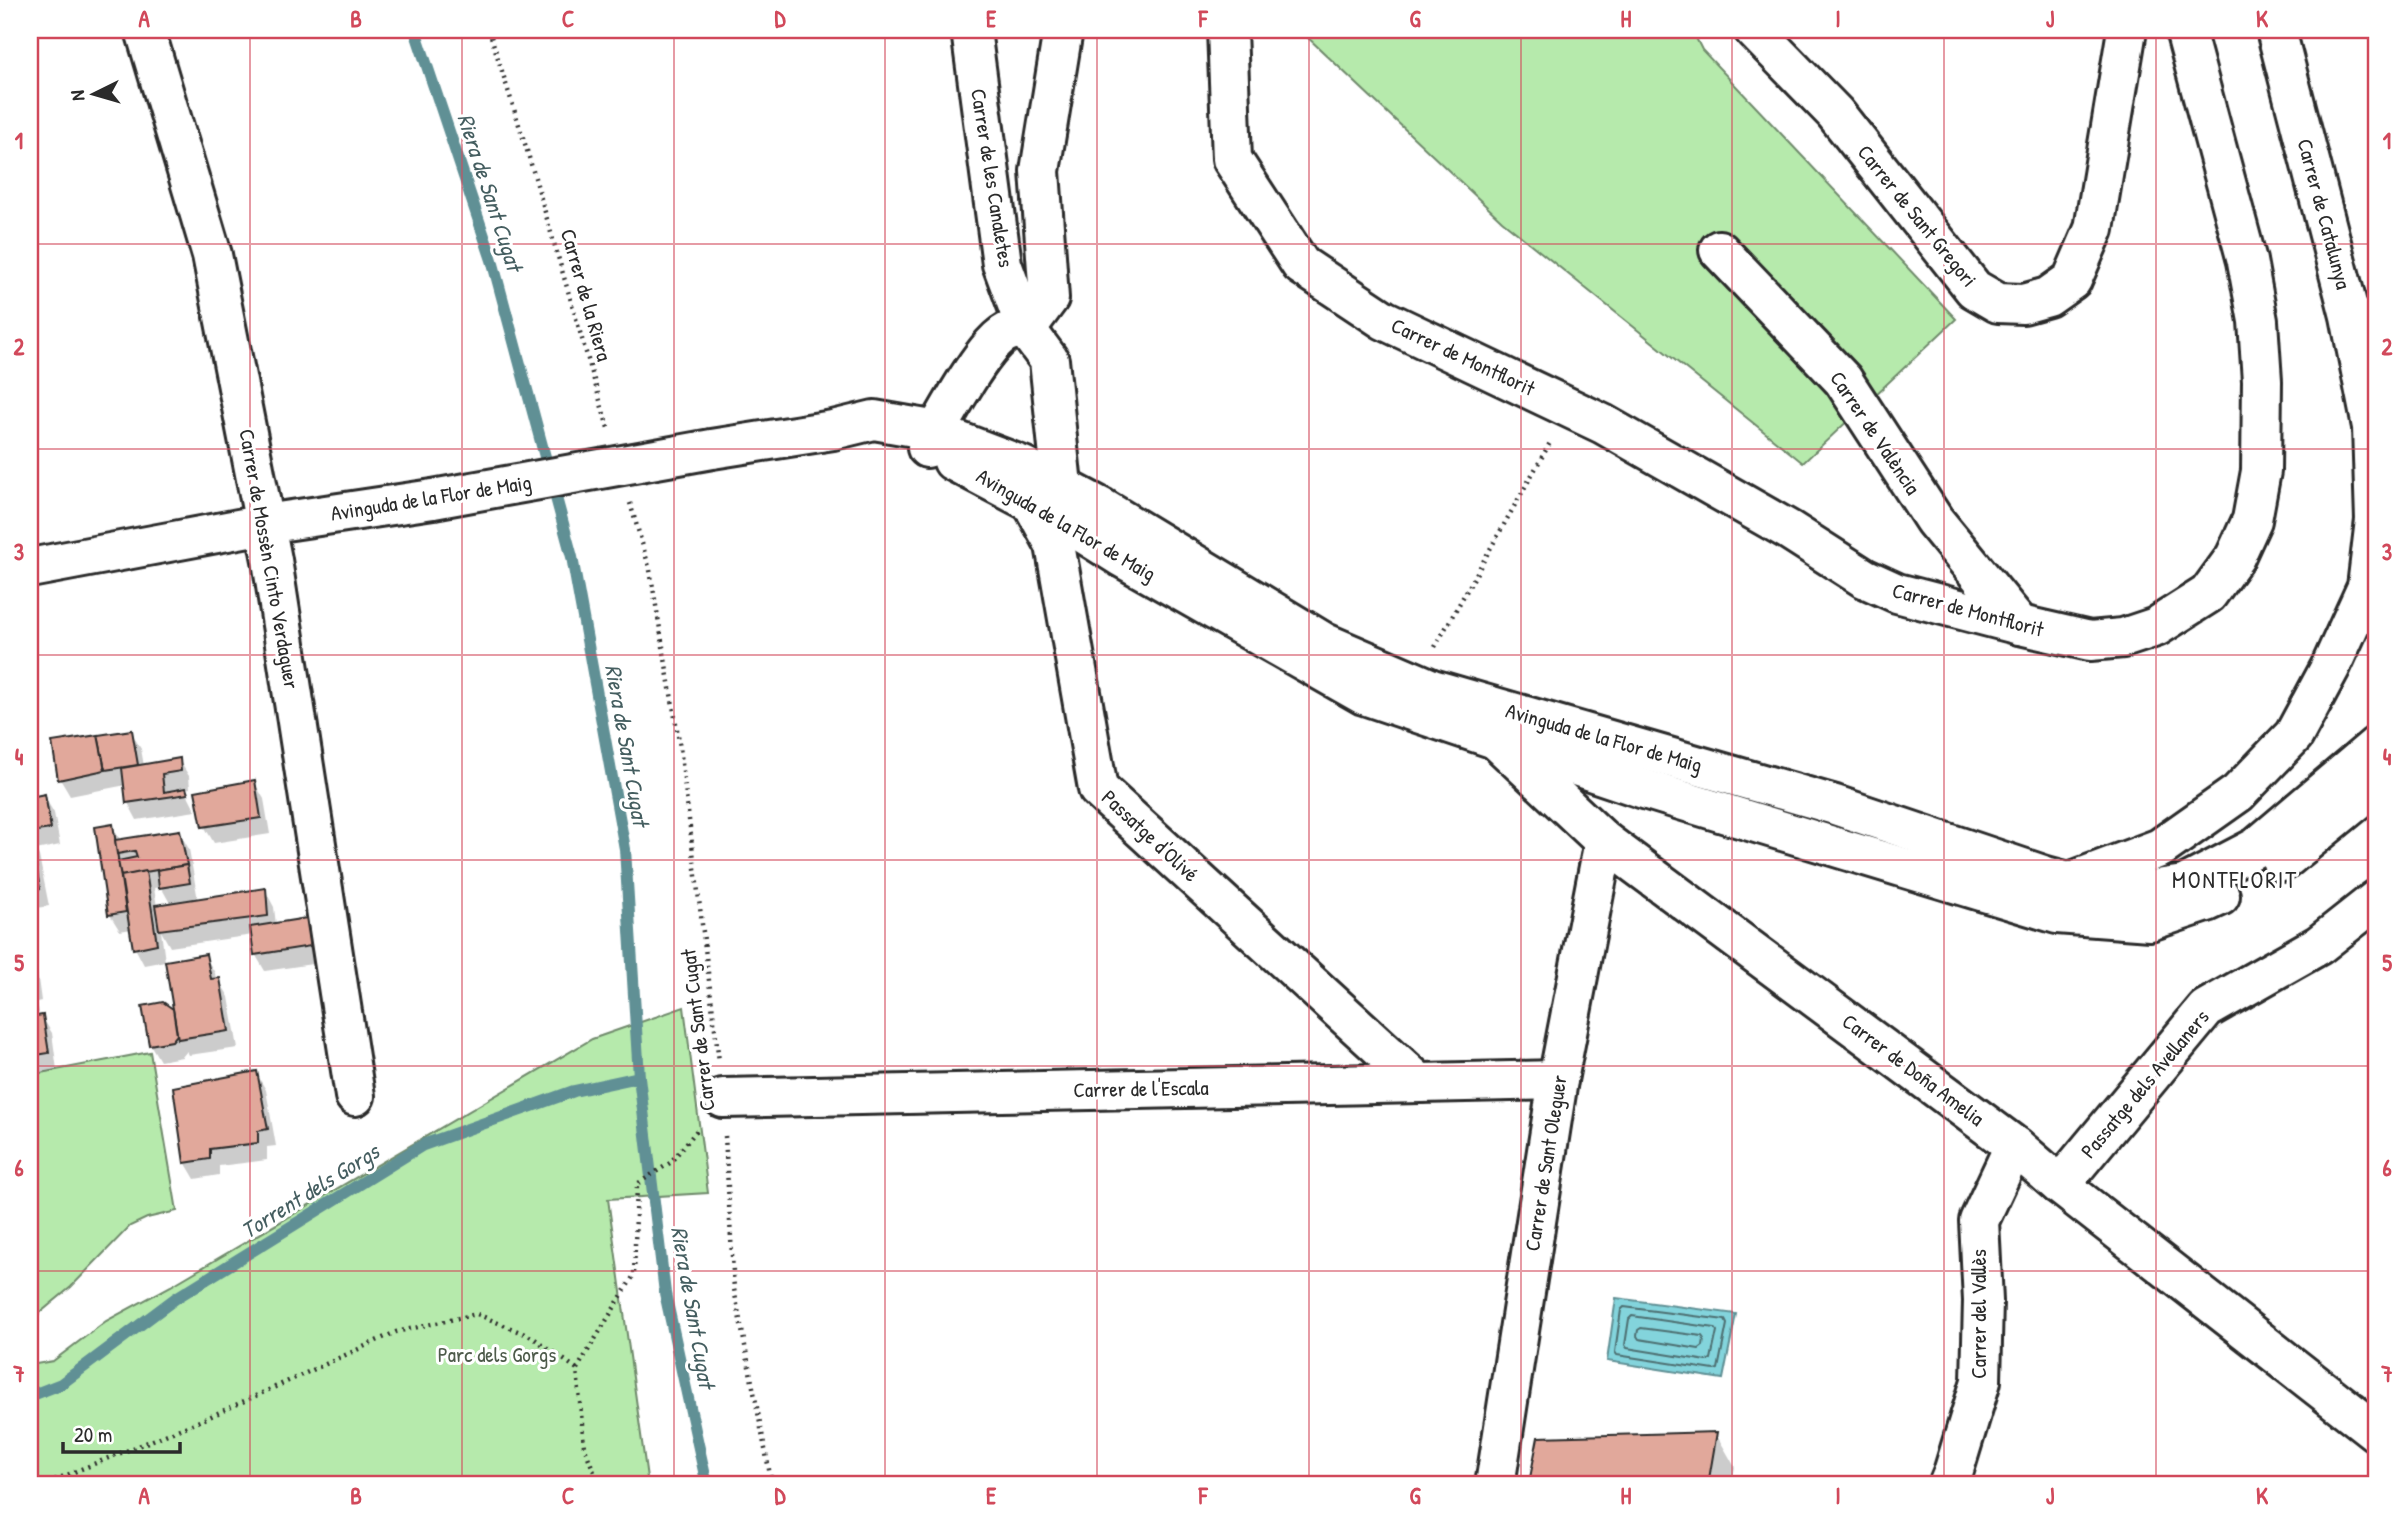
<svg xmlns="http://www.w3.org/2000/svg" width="2406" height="1515" font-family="'Patrick Hand',sans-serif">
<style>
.green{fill:#b6eaac;stroke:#708a6c;stroke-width:2}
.water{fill:#83d4dc;stroke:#609095;stroke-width:2}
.shadow{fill:#0003;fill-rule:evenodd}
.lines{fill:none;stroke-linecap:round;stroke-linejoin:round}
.shore{stroke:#4e6f72;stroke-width:2}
.stream{stroke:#609095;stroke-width:12}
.building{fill:#e1a89b;stroke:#2b2b2b;stroke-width:2}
.minor-casing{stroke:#2b2b2b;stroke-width:44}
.tertiary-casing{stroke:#2b2b2b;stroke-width:44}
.path{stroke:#2b2b2b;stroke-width:4.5;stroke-dasharray:2 5;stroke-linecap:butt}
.minor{stroke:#fff;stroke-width:38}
.tertiary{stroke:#fff;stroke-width:38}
.tertiary-bridge-casing{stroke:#2b2b2b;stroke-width:44;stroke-linecap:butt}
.tertiary-bridge{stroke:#fff;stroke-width:38}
.grid{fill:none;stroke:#d1495b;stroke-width:2;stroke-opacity:0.55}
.labels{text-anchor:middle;stroke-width:6;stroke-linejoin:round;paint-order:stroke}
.street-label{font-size:21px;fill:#2b2b2b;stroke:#fff}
.park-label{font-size:21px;fill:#4e5b4b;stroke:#fff}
.water-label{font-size:23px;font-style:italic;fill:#455e60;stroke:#fff}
.neighbourhood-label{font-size:23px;letter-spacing:2px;fill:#2b2b2b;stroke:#fff}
.neatline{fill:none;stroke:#d1495b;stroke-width:2.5}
.grid-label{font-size:23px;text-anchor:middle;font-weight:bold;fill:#d1495b}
</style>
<rect width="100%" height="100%" fill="#fff"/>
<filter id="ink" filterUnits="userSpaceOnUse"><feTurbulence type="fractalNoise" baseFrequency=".0143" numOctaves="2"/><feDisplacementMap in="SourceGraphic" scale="14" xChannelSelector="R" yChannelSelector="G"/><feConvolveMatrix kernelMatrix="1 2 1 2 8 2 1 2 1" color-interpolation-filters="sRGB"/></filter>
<g filter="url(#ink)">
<g class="green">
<path d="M1303,30h389l10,20 254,269 -153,144 -301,-242 -199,-188z"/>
<path d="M684,1007l24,186 -100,6 40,286h-618v-120l23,-4 53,-40 65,-35 421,-247z"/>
<path d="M150,1052l27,159 -30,7 -17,8 -59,61 -41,34v-246z"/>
</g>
<path class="water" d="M1616,1298l120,16 -13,65 -116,-18z"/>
<g class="shadow">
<path d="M131,732l10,17 3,17 35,-6 10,16 1,12 -5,1 11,22 -59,9 -9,-17 -2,-18 -56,11 -10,-17z"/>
<path d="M254,782l10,17 6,35 -56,9 -10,-17z"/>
<path d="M30,784l2,14 12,-2 10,17 6,32 -24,5 3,6 10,50 -19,3z"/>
<path d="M112,826l9,15 58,-9 10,17 9,51 67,-10 9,17 2,18 30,-6 10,17 3,27 -54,8 -10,-17 -2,-19 -83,12 -9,-16 4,30 -21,4 -9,-17 -4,-19 -11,2 -10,-16zM161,887l10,18 -14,2 -3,-19z"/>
<path d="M30,954l6,10 5,37 -4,1 2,11 -9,1z"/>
<path d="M205,956l10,17 1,7h3l10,17 9,51 -49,7 -2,-4 -5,6 -22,4 -10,-17 13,-40 12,9z"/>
<path d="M42,1017l10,16 5,37 -27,4v-55z"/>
<path d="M256,1073l10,17 10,56 -9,1v13l-48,6v9l-24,4 -10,-17z"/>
<path d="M1716,1434l19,33 -3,18h-200l-1,-2z"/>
</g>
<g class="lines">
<g class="shore">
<path d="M1624,1307l101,13 2,4 -9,45 -4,1 -97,-15 -2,-3 6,-42z"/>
<path d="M1632,1316l83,12 2,3 -6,28 -4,2 -80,-13 -2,-3 4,-26z"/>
<path d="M1641,1328l61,8 2,3 -1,7 -4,3 -60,-10 -2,-3 1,-6z"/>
</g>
<g class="stream">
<path d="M415,30l77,230 80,297 53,292 14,228 26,216 42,192"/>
<path d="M30,1396l31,-12 115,-86 247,-153 151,-54 65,-14"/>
</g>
</g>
<g class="building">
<path d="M132,730l6,35 -33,5 -7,-35z"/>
<path d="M98,735l7,35 -47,10 -6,-38z"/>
<path d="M180,758l1,13 -19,3 2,18 22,-4 2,6 -62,9 -4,-35z"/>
<path d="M255,780l6,38 -59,9 -7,-36z"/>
<path d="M45,794l6,35 -21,3v-35z"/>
<path d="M113,824l13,88 -18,3 -13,-88z"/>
<path d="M180,830l7,35 -66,11 -3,-15 19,-4 -2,-6 -18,3 -2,-14z"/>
<path d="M31,837l9,52 -10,2v-53z"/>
<path d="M187,865l3,18 -31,5 -2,-18z"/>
<path d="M146,871l11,73 -24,5 -12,-73z"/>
<path d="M266,888l2,28 -109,14 -4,-25z"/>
<path d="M307,918l4,28 -57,9 -4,-28z"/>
<path d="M206,954l5,25 9,-1 9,53 -51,8 -13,-78z"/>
<path d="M163,1002l10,7 4,26 -5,6 -23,4 -7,-39z"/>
<path d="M43,1015l6,38 -19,3v-39z"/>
<path d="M257,1071l11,58 -10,2v12l-48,6v10l-26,4 -11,-76z"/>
<path d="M1717,1432l-9,53h-178l-1,-2 9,-46z"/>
</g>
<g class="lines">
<g class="minor-casing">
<g id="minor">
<path d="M145,30l67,225 60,305 83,536"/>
<path d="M971,30l31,234 24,65 23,31 13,126 -14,25"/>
<path d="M1227,30l5,129 69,106 83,55 219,104 186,106 75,48 33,15 123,32 70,16 33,-3 33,-11 52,-33 27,-37 17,-37 9,-49 1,-90 -4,-60 -11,-60 -62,-231"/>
<path d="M1754,30l81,83 139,176 24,14 25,1 25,-7 24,-17 22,-51 33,-199"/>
<path d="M1719,250l124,130 91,140 86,105"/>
<path d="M1026,329l23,-31 -9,-127 23,-141"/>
<path d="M927,448c14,-24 59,-110 83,-117 5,-2 11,-2 16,-2"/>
<path d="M1032,503l23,42 43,244 321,294"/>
<path d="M1491,735l113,106 412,306 44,38 316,247"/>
<path d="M2067,883l93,-35 78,-55 56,-58 36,-67 37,-81 8,-67 -3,-93 -22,-111 -74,-286"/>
<path d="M723,1098l835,-18"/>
<path d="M2060,1185l146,-176 113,-64 57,-45"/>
<path d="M1495,1485l63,-405 46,-239"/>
<path d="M1948,1485l5,-12 28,-92 2,-80 -4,-80 30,-64 7,-10"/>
</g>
</g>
<g class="tertiary-casing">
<g id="tertiary">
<path d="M712,449l121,-19 41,-10 52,9 97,37 79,42 223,135 107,46 403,116 211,71 72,19 66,-10 73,-38 119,-101"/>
<path d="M953,461l95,50 73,46 243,138 277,93 416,126 93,7 57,-19 13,-6"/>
<path d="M30,568l235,-44 168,-25"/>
<path d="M2282,862l94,-77"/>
</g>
</g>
<g class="path">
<path d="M489,30l37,117 82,281"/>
<path d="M630,503l20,67 30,177 39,314"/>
<path d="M1435,647l116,-206"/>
<path d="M725,1136l9,153 38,196"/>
<path d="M42,1485l165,-67 189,-86 81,-18 55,23 45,32"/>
<path d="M599,1485l-15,-39 -7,-77 57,-94 3,-91 33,-21 28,-34"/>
</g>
<use href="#minor" class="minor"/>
<use href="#tertiary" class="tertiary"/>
<g class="tertiary-bridge-casing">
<path id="tertiary-bridge" d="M433,499l279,-50"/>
</g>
<use href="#tertiary-bridge" class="tertiary-bridge"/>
</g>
</g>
<path class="grid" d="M250,30v1455M462,30v1455M674,30v1455M885,30v1455M1097,30v1455M1309,30v1455M1521,30v1455M1732,30v1455M1944,30v1455M2156,30v1455M30,244h2346M30,449h2346M30,655h2346M30,860h2346M30,1066h2346M30,1271h2346"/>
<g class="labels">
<g class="street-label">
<text transform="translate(992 178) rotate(81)" y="7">Carrer de les Canaletes</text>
<text transform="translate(2324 214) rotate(75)" y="7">Carrer de Catalunya</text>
<text transform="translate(1917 216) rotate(51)" y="7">Carrer de Sant Gregori</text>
<text transform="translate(586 295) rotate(74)" y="7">Carrer de la Riera</text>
<text transform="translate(1463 357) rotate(25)" y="7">Carrer de Montflorit</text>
<text transform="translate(1875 433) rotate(56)" y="7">Carrer de València</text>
<text transform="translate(431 498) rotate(-9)" y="7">Avinguda de la Flor de Maig</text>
<text transform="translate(1066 525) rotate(30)" y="7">Avinguda de la Flor de Maig</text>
<text transform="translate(269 559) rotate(80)" y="7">Carrer de Mossèn Cinto Verdaguer</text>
<text transform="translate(1968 610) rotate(15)" y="7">Carrer de Montflorit</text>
<text transform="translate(1604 738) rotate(16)" y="7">Avinguda de la Flor de Maig</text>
<text transform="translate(1150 836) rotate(43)" y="7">Passatge d'Olivé</text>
<text transform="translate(698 1030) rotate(-97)" y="7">Carrer de Sant Cugat</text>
<text transform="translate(1913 1070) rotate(37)" y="7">Carrer de Doña Amelia</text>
<text transform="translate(2145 1084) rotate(-50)" y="7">Passatge dels Avellaners</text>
<text transform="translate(1141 1089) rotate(-1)" y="7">Carrer de l'Escala</text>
<text transform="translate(1546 1163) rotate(-81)" y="7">Carrer de Sant Oleguer</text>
<text transform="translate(1979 1314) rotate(-90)" y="7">Carrer del Vallès</text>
</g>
<g class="park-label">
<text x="497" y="1362">Parc dels Gorgs</text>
</g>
<g class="water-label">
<text transform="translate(490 192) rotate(72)" y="8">Riera de Sant Cugat</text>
<text transform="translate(627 745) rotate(80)" y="8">Riera de Sant Cugat</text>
<text transform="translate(310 1191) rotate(-32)" y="8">Torrent dels Gorgs</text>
<text transform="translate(693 1307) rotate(80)" y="8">Riera de Sant Cugat</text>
</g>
<g class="neighbourhood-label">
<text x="2235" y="888">MONTFLORIT</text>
</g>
</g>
<rect width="2406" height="1515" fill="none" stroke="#fff" stroke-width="77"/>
<g transform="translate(94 94) rotate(265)" stroke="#ffffff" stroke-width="5" paint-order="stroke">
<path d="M0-5L12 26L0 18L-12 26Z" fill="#2b2b2b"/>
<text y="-10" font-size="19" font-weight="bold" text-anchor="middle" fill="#2b2b2b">N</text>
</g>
<path d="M63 1442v10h117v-10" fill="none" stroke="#2b2b2b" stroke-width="3.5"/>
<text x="74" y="1442" font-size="21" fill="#2b2b2b" stroke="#ffffff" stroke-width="5" paint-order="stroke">20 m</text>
<rect x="38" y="38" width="2330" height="1438" class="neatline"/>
<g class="grid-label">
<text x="144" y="27">A</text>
<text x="356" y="27">B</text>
<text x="568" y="27">C</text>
<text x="780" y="27">D</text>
<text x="991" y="27">E</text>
<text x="1203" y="27">F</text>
<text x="1415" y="27">G</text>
<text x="1626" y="27">H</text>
<text x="1838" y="27">I</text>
<text x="2050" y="27">J</text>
<text x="2262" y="27">K</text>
<text x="19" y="149">1</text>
<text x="2387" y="149">1</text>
<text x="19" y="355">2</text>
<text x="2387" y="355">2</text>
<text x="19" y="560">3</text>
<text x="2387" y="560">3</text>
<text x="19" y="765">4</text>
<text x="2387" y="765">4</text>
<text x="19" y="971">5</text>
<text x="2387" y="971">5</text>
<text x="19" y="1176">6</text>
<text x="2387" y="1176">6</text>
<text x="19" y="1382">7</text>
<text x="2387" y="1382">7</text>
<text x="144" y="1504">A</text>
<text x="356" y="1504">B</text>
<text x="568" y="1504">C</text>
<text x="780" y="1504">D</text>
<text x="991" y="1504">E</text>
<text x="1203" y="1504">F</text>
<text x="1415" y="1504">G</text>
<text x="1626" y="1504">H</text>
<text x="1838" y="1504">I</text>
<text x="2050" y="1504">J</text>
<text x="2262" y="1504">K</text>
</g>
</svg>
